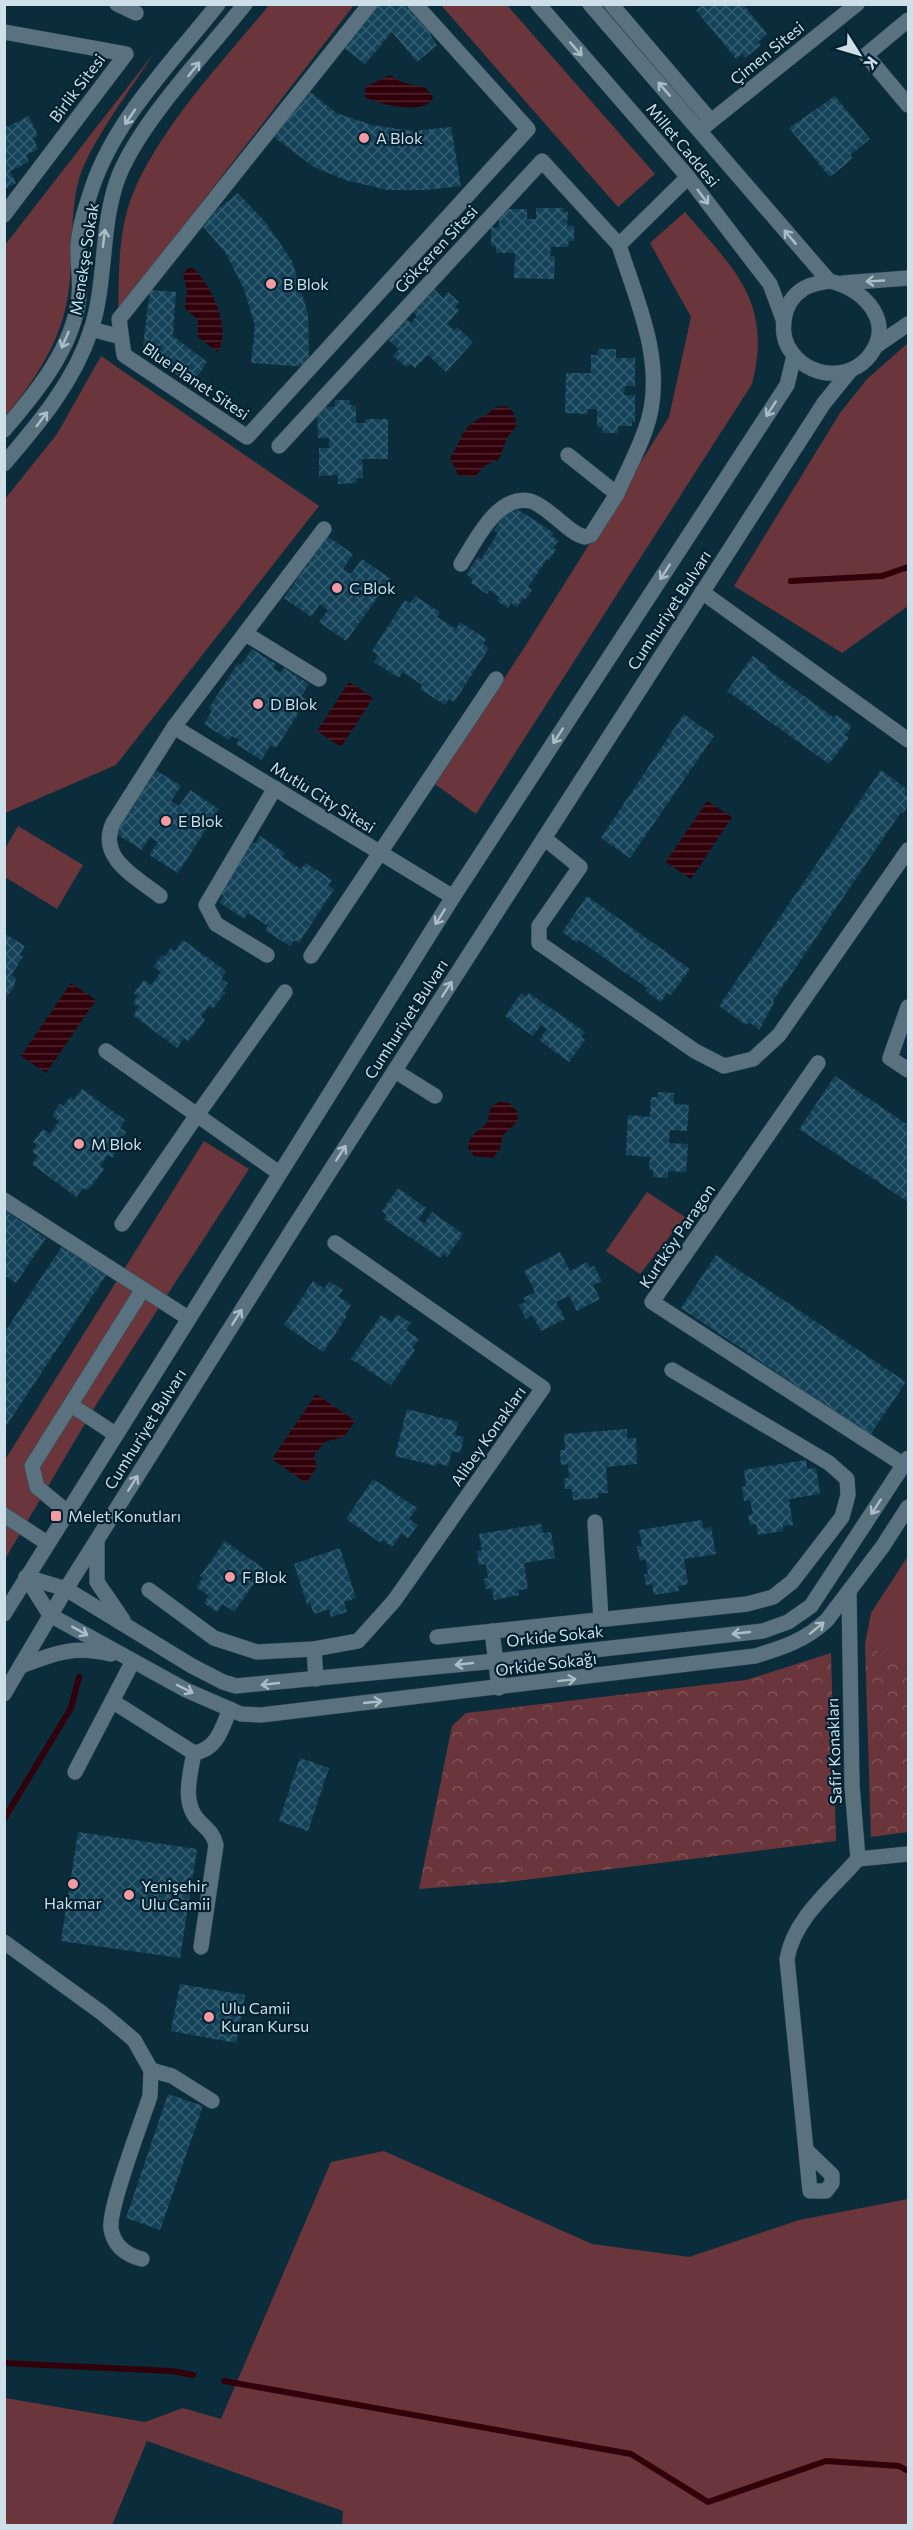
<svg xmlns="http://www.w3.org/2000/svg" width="913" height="2530" font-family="Commissioner,sans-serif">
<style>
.grass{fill:#6b363b}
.park{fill:url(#park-crowns)}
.water{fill:url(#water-rules)}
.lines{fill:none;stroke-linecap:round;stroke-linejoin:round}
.stream{stroke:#31010b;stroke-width:6}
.building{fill:url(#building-cross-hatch)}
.minor-casing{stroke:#2a4957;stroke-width:16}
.minor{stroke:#5a727f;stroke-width:15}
.oneway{stroke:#aabec9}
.poi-dot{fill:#f49aa2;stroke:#022231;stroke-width:2}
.labels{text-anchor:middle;stroke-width:4.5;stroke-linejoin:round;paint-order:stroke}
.street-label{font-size:16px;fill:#cddfe9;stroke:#022231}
.poi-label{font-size:16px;fill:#cddfe9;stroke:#022231;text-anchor:start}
</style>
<defs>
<pattern id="park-crowns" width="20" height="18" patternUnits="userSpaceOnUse" patternTransform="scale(1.5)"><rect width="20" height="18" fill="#6b363b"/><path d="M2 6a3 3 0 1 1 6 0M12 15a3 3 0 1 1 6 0" fill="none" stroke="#7f5357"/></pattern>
<pattern id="water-rules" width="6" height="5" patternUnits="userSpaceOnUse" patternTransform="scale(1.5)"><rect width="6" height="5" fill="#31010b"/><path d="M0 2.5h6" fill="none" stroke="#4e262f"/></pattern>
<pattern id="building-cross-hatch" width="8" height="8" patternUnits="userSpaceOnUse" patternTransform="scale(1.5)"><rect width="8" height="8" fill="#144359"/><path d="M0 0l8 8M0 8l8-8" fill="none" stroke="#355e71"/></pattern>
</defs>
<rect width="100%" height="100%" fill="#0b2c3b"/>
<g class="grass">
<path d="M269,5h85l-236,306c1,-33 0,-67 9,-100 21,-72 95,-148 142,-206z"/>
<path d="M441,5h66l148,169 -37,33z"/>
<path d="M154,53c-21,33 -65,91 -75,126 -11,41 -4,86 -13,127 -9,42 -35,79 -61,111v-172z"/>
<path d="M685,212c49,57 88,90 67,172l-276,430 -41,-30 91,-139 143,-228 22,-100 -41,-74z"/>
<path d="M908,343v263l-66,47 -108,-67 106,-173 27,-34z"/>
<path d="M101,356l218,150 -203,259 -111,48v-314l52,-65z"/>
<path d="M18,826l65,39 -26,44 -52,-32v-28z"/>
<path d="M204,1141l45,28 -150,231 -94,159v-99z"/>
<path d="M647,1192l38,25 -45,57 -34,-23z"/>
<path d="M908,1556v115l-43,-27 6,-31z"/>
<path d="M384,2151l208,93 97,13 110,-37 109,-21v326h-566l1,-14 -196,-70 -35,84h-107v-127l140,24 38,-14 38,11 110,-257z"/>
</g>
<g class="park">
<path d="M865,1644l43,27v161l-37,5z"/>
<path d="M831,1653l5,188 -329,41 -88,7 33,-163 14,-13 280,-33z"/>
</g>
<g class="water">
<path d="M390,75l11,7 25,6 7,9c-5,19 -54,8 -68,0v-10z"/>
<path d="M188,268h5c18,17 39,59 25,84l-20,-15v-17l-13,-12 2,-19 -4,-14z"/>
<path d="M506,406l7,6 4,13 -10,13 -8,21 -15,7 -9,11 -17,-2 -8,-17c8,-10 9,-21 17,-30 9,-11 18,-9 28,-21z"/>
<path d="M349,682l24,16 -32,49 -24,-16z"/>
<path d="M707,801l25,16 -41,62 -25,-17z"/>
<path d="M71,983l25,17 -50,73 -25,-17z"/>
<path d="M499,1102l10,1 9,9 -1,10 -14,13 -3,14 -7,9 -19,-2 -6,-8c2,-15 9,-15 19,-25l4,-16z"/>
<path d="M316,1394l39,27 -11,16 -20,5 -10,13 3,12 -11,16 -34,-24z"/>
</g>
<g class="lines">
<g class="stream">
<path d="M791,581l91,-5 26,-9"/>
<path d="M4,1819l67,-111 8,-31"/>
<path d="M4,2363l168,8 21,4"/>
<path d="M224,2381l407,73 77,48 118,-41 73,5 9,5"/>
</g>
</g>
<g class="building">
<path d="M375,4h37l22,25 -4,5 7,11 -20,17 -25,-30 -27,32 -22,-17z"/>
<path d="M704,4h39l24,30 -9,8 3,3 -16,13 -3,-4 -6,5 -40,-49z"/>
<path d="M307,89l29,24 36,12 41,6 38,-4 10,59 -36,4h-37l-43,-10 -31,-13 -43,-32z"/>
<path d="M835,96l35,43 -20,16 3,3 -23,19 -41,-49z"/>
<path d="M29,116l9,20 -5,2 5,11 -12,6 3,7 -19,9 6,12 -12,6v-67l3,5z"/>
<path d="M238,193l28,30 26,38 16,53 1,53 -58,-4 4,-37 -11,-37 -19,-37 -25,-29z"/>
<path d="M536,208h28l-1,4h5l-1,14h7v15h-5l-1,6h-17l-1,9h5l-1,23 -40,-1 1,-25h-19v-6l-5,-2v-18l8,1v-19h28v10h9z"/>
<path d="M433,288l10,10 5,-6 11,10 -4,5 4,3 -12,14 7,6 3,-3 16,15 -27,30 -18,-17 -13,13 -4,-4 -5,3 -13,-11 6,-7 -14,-12 18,-21 8,7 6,-7 -7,-7z"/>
<path d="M150,290l26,2 -3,44 34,26 -15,23 -44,-30 -5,-9z"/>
<path d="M599,349h17v9h19v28h-10l-1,9h11v27l-3,-1v5h-14v7h-16l1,-6h-6v-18h-10l1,5 -23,-1 1,-40h25v-18h6z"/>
<path d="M335,400h15v5l6,1v17h9v-4h23v40h-26l1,19h-6l-1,5 -18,1v-9l-19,1v-28h10v-10h-11l-1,-27 4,1v-5h14z"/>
<path d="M508,509l6,3 3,-3 37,24 -2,3 7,5 -6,7 3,2 -7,10 -2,-1 -19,28 4,3 -7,10 -2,-2 -6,9 -6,-4 -3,5 -11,-7 2,-4 -10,-7 -2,4 -16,-11 2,-4 -7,-5 12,-17 3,2 17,-26 -4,-3z"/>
<path d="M327,536l26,18 -10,15 8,5 11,-15 29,20 -45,62 -27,-19 9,-12 -8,-6 -9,13 -27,-19z"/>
<path d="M415,596l25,16 -3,5 19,12 4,-7 26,17 -3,5 6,4 -35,54 -5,-3 -4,6 -25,-16 2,-4 -19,-13 -4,6 -25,-16 4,-7 -6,-4 33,-51 5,3z"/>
<path d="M252,649l24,15 -3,4 7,5 4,-5 25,16 -8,12 6,4 -31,48 -5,-3 -10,15 -25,-16 3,-4 -7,-4 -3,4 -25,-16 8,-13 -3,-3 29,-45 3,2z"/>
<path d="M753,656l15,11 -1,2 67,49 2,-3 16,11 -7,9 4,3 -20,26 -102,-73z"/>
<path d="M684,714l30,22 -84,122 -29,-20z"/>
<path d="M154,769l27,17 -10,15 8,5 11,-16 29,19 -41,64 -29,-18 9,-13 -8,-5 -8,13 -29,-18z"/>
<path d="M881,770l27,20 -3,4 3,2v10l-5,7 -2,-1 -128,189 1,2 -15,27 -10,-8 -3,3 -27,-19z"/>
<path d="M260,836l25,17 -3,4 19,12 5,-6 26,17 -4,5 6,4 -35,54 -5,-3 -4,6 -25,-16 3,-4 -20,-13 -4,6 -25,-17 5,-6 -7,-5 34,-51 4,4z"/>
<path d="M587,896l103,73 -19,26 -4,-2 -6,9 -16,-11 2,-3 -68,-48 -2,3 -15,-11z"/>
<path d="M4,933l21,13 -6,9 4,2 -12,18 5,3 -3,11 -9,10z"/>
<path d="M183,940l43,31 -5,8 7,4 -6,8 3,2 -12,16 -4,-3 -8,11 4,3 -11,15 -6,6 -4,-3 -7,10 -44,-33 6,-8 -6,-4 5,-7 -4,-3 10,-13 7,5 10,-13 -8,-5 9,-12 2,2 7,-9 4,3z"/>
<path d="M521,993l5,4 3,-4 56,39 -4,5 4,3 -16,22 -30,-22 8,-11 -6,-4 -8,11 -28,-20z"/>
<path d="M835,1076l73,49v77l-109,-73z"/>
<path d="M82,1089l43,31 -5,8 6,4 -5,8 2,2 -11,16 -4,-3 -8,11 4,3 -11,15 -6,6 -4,-2 -7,9 -44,-33 6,-8 -6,-4 5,-7 -4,-3 10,-13 7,5 9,-13 -7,-5 8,-12 3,2 7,-9 4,2z"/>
<path d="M658,1092l16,1v11l15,1 -2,26 -17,-1 -1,13 19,1 -2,28 -18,-1v7l-15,-1v-7h-4l1,-13 -24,-2 2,-40 22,2 1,-20h7z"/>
<path d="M398,1188l28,20 -7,11 5,5 8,-12 31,22 -16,23 -4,-3 -3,4 -56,-39 3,-4 -5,-4z"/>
<path d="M4,1210l42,28 -30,45 -12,-8z"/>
<path d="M63,1245l44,29 -103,155v-96z"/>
<path d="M560,1252l10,19 17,-9 3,6 4,-2 8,15 -9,4 7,14 -23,12 -8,-15 -13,6 9,17 -24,12 -9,-16 -6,4 -7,-14 7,-3 -3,-4 12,-6 -11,-21z"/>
<path d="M716,1255l190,127 -36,53 -189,-127z"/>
<path d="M313,1281l11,8 5,-8 14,9 -5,6 13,9 -6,10 2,1 -24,36 -39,-27z"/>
<path d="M397,1314l14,9 -5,7 13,9 -7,9 3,2 -24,35 -40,-26 30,-44 11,7z"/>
<path d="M407,1409l51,13 -3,13 9,2 -4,16 -8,-2 -4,15 -11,-3 -1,3 -41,-10z"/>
<path d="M627,1429v9h9l1,26 -31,3 2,26h-10v5l-25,2 -1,-11h-7l-1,-11h5l-1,-14 -7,1 -1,-15h5l-1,-16z"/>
<path d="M806,1460l1,9 9,-1 4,26 -31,5 4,26 -10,1v5l-25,4 -2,-11 -6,1 -2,-10 5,-1 -3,-14 -6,1 -2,-14 4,-1 -2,-16z"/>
<path d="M373,1479l44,29 -8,11 9,6 -10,13 -7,-4 -9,13 -9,-7 -2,3 -35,-24z"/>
<path d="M702,1520l1,9 8,-2 5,27 -32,5 4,25 -10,2 1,5 -25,4 -2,-11 -6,1 -2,-11h4l-2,-15 -6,2 -3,-15h5l-3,-16z"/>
<path d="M541,1524l2,9 8,-1 4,26 -31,5 4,26 -10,1 1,5 -25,5 -2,-12 -6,1 -2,-10 4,-1 -2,-14 -7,1 -2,-14 5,-1 -3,-16z"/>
<path d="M225,1541l39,28 -30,43 -11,-8 -6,8 -13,-9 5,-7 -13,-9 7,-9 -3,-2z"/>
<path d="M340,1548l16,50 -12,4 3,10 -16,5 -2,-8 -15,5 -4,-11 -3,1 -13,-40z"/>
<path d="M300,1758l29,10 -21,63 -29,-10z"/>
<path d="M78,1832l119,17 -17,109 -119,-17z"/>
<path d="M180,1984l65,11 -9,48 -65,-12z"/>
<path d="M168,2094l35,12 -43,124 -34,-12z"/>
</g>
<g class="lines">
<g class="minor-casing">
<g id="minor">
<path d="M117,4l19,9"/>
<path d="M370,4l-251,315 5,36 123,82 281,-308 -113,-125"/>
<path d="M538,4l150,173 82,107 13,35"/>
<path d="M590,4l239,277"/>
<path d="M611,4l100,117"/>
<path d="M908,20l-42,35 42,50"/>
<path d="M4,32l122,22 -122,161"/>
<path d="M700,130l157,-126"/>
<path d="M829,281c31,6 63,36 45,68 -17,31 -60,32 -81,5 -16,-19 -11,-52 10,-65 7,-5 17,-6 26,-8z"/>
<path d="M843,283l65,-5"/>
<path d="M91,329l30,8"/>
<path d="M876,346l32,-22"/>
<path d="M4,430c32,-37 70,-83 75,-134 2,-17 -2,-33 -1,-50 1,-19 8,-40 14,-58 23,-69 81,-127 126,-184"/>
<path d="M279,446l263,-285 77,84 69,-68"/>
<path d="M568,455l49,39c11,-26 27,-53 33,-80 13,-58 -14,-115 -31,-169"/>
<path d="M4,464c35,-41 70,-82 87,-134 16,-49 9,-103 27,-152 21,-55 89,-126 127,-174"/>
<path d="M461,564c14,-22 36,-70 69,-63 9,2 17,10 24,15 9,7 20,19 31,21l6,-2 26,-41"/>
<path d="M702,592l206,148"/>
<path d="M246,634l73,45"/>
<path d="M174,727l279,170"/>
<path d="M544,838l36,29 -41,59v17l156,108 29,15 29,-7 26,-24 129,-185"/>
<path d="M160,896c-24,-19 -63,-38 -47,-73l61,-96 150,-198"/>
<path d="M267,955l-51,-31 -10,-19 69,-117"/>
<path d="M311,956l185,-277"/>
<path d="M908,1007l-18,51 18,12"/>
<path d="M106,1051l91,64 88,-123"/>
<path d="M818,1063l-166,239 252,163"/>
<path d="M395,1071l40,25"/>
<path d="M4,1200l184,118"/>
<path d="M122,1224l75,-109 82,58"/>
<path d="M71,1405l44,29"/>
<path d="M66,1511l-29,-24 -5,-21 111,-177"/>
<path d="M4,1515l43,28"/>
<path d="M595,1522l6,97"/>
<path d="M97,1542v40l26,38"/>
<path d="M26,1577l40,12 126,77 31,16 13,4 260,-25 267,-30 25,-9 23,-16 97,-148"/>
<path d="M26,1577l24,38 136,75 55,24 20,1 494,-59c27,-8 51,-16 72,-36l56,-74 25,-39"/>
<path d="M149,1590l65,48 43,14 57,-3"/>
<path d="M849,1591l3,194 6,74"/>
<path d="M4,1614l449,-717 334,-512 7,-29"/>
<path d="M492,1631l7,57"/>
<path d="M437,1637l310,-33 26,-7 19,-15 50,-65 6,-22 -1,-16 -18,-16 -157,-93"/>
<path d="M21,1666c34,-13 53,-21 90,-12"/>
<path d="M316,1679l-2,-30 44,-8 36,-40 149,-213 -208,-145"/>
<path d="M4,1694l62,-105 230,-365 528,-821 26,-32"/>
<path d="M112,1701l82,52c23,-3 28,-25 36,-44"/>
<path d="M194,1753c-4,22 -13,51 6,69 8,8 13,11 16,23l-15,102"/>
<path d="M75,1772l58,-111"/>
<path d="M858,1859l50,-5"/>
<path d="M4,1942l98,71 32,27 17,30 -1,26c-8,25 -42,112 -39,133 3,17 15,26 31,30"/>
<path d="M151,2070l21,6 40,25"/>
<path d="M806,2150l26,25v8l-6,8h-16l-23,-232c7,-41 45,-70 71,-100"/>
</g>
</g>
<use href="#minor" class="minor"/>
</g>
<defs><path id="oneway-shaft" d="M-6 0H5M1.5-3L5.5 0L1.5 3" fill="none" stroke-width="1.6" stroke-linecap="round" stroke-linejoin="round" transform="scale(1.5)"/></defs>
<g class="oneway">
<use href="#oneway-shaft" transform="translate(576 49) rotate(49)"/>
<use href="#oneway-shaft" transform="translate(194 69) rotate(-51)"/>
<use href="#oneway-shaft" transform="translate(664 89) rotate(-131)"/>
<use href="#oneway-shaft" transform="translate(130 117) rotate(124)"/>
<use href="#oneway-shaft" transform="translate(703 197) rotate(53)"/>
<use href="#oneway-shaft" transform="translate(790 237) rotate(-130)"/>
<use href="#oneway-shaft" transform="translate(104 238) rotate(-83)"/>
<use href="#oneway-shaft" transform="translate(875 281) rotate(177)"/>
<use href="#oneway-shaft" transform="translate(65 340) rotate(114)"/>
<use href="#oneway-shaft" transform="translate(771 409) rotate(123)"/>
<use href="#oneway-shaft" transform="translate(42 419) rotate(-53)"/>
<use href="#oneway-shaft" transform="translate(665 572) rotate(123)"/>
<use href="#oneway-shaft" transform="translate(558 736) rotate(123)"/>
<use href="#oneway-shaft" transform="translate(440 917) rotate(122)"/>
<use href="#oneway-shaft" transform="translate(447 989) rotate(-57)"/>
<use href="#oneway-shaft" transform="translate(341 1153) rotate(-57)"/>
<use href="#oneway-shaft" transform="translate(237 1317) rotate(-58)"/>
<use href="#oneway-shaft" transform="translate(133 1483) rotate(-58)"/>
<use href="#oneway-shaft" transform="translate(876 1507) rotate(123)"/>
<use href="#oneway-shaft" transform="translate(817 1628) rotate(-39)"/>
<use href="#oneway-shaft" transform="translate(80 1631) rotate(29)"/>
<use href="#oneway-shaft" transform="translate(741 1633) rotate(174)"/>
<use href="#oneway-shaft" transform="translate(464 1664) rotate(174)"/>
<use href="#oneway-shaft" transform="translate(567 1680) rotate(-7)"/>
<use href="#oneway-shaft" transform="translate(270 1684) rotate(174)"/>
<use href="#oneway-shaft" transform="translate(185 1689) rotate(27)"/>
<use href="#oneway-shaft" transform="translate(373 1702) rotate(-6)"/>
</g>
<g class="poi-dot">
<circle cx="364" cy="138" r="6"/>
<circle cx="271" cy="284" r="6"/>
<circle cx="337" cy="588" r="6"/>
<circle cx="258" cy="704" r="6"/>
<circle cx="166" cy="821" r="6"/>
<circle cx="79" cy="1144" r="6"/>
<rect x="50" y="1510" width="12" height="12" rx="3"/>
<circle cx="230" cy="1577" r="6"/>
<circle cx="73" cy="1884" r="6"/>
<circle cx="129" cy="1895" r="6"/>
<circle cx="209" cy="2017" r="6"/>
</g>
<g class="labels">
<g class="street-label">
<text transform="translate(767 53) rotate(-39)" y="6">Çimen Sitesi</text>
<text transform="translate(77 88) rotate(-53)" y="6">Birlik Sitesi</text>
<text transform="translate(683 145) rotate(50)" y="6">Millet Caddesi</text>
<text transform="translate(436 249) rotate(-47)" y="6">Gökçeren Sitesi</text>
<text transform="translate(84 259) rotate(-81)" y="6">Menekşe Sokak</text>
<text transform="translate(196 381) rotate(34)" y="6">Blue Planet Sitesi</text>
<text transform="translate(669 610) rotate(-57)" y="6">Cumhuriyet Bulvarı</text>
<text transform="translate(323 797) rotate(32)" y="6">Mutlu City Sitesi</text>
<text transform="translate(406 1019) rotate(-57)" y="6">Cumhuriyet Bulvarı</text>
<text transform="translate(677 1236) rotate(-56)" y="6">Kurtköy Paragon</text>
<text transform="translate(145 1429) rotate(-58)" y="6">Cumhuriyet Bulvarı</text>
<text transform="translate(488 1436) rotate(-55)" y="6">Alibey Konakları</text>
<text transform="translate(555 1636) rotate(-6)" y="6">Orkide Sokak</text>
<text transform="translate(546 1664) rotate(-7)" y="6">Orkide Sokağı</text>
<text transform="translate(834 1751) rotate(-92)" y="6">Safir Konakları</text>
</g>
<g class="poi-label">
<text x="376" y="144">A Blok</text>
<text x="283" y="290">B Blok</text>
<text x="349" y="594">C Blok</text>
<text x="270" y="710">D Blok</text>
<text x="178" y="827">E Blok</text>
<text x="91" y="1150">M Blok</text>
<text x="68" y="1522">Melet Konutları</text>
<text x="242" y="1583">F Blok</text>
<text x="141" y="1892">Yenişehir<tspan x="141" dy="18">Ulu Camii</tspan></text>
<text x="73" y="1909" text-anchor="middle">Hakmar</text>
<text x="221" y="2014">Ulu Camii<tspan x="221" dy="18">Kuran Kursu</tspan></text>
</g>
</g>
<rect width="913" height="2530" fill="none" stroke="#cddfe9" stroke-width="12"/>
<g transform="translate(859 54) rotate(127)" stroke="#022231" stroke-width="4.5" paint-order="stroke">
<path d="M0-4.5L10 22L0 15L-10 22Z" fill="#cddfe9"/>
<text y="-9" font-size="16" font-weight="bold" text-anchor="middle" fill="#cddfe9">K</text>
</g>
</svg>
